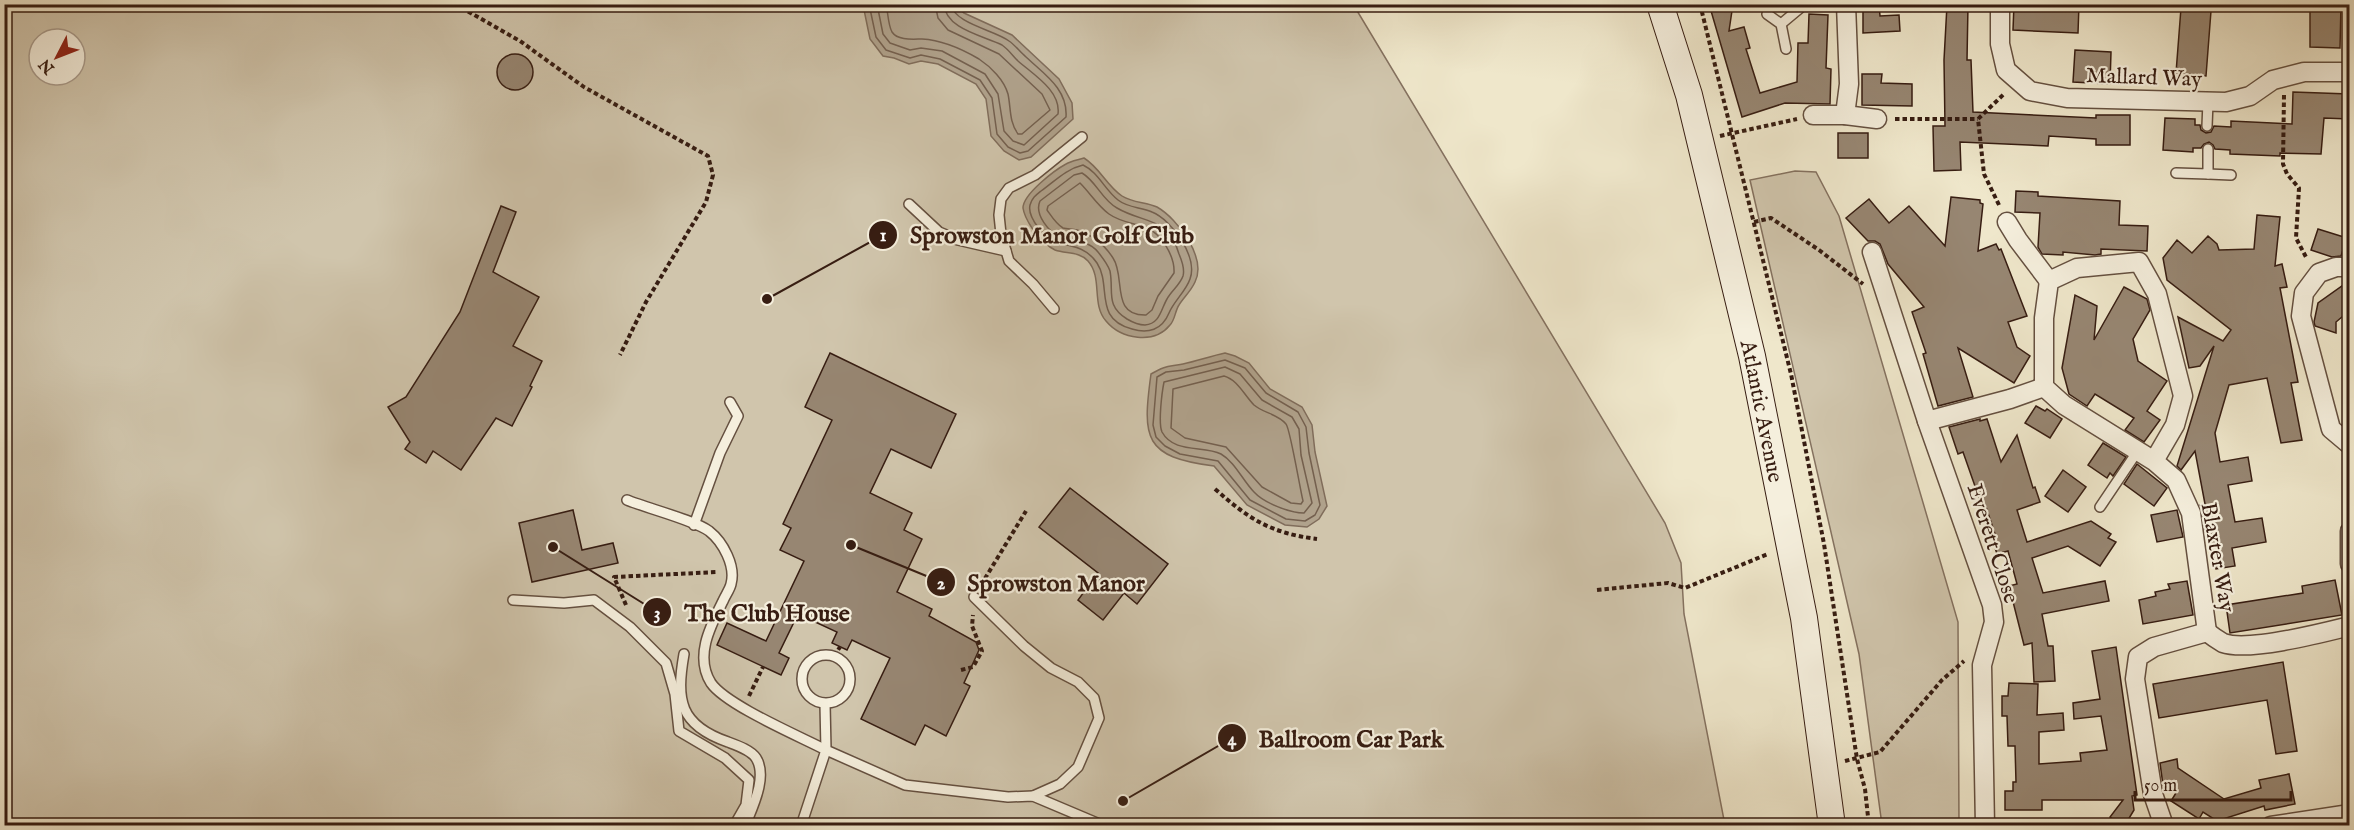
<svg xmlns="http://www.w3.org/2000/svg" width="2354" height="830" font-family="'IM FELL English',serif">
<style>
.green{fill:#d0c5ac;stroke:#84715f;stroke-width:1.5;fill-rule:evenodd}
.water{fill:#b0a28c;stroke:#806d5b;stroke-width:1.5}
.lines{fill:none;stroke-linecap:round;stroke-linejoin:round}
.shore{stroke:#74604f;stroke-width:1.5}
.building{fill:#978672;stroke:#371d12;stroke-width:1.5}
.lane-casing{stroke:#655040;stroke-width:12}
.street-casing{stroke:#655040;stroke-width:21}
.secondary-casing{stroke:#371d12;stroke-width:28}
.path{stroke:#371d12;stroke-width:4;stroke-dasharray:4.5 3;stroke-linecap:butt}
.lane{stroke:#f5efdd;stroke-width:9}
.street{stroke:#f5efdd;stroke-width:18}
.secondary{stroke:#f5efdd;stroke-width:26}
.labels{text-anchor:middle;stroke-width:4.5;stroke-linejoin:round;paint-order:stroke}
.street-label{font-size:22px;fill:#371d12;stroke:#f5efdd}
.leader{fill:none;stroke:#371d12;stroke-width:2}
.callout-dot{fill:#371d12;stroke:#f5efdd;stroke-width:2}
.mark-label{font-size:18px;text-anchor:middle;font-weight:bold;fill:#fff}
.callout-label{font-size:24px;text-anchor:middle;font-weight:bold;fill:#371d12;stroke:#f5efdd;stroke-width:4.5;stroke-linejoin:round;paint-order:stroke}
</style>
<rect width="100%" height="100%" fill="#efe7cb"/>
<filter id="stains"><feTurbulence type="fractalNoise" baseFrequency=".00333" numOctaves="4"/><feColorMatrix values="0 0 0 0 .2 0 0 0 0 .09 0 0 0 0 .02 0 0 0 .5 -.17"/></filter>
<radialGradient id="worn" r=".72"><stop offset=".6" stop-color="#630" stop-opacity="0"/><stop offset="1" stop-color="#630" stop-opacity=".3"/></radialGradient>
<g class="green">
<path d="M1353,4l312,519 16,40 3,51 41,211 -1720,1v-821zM39,39h36v36h-36z"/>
<path d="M1795,171l21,1 23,44 119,406 1,203h-77l-23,-171 -109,-474z"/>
</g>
<g class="water">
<path d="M863,5h92l9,8 48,22 47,44 13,24 1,16 -42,38 -12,3 -15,-9 -13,-15 -5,-37 -10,-15 -38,-20 -17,-3 -12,3 -15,-6 -11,-2 -13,-17z"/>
<path d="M1084,158c16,10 23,28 38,38 11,7 24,6 35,11 21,12 50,51 38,75 -4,9 -11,15 -16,23 -4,6 -4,15 -9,20 -16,20 -49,14 -64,-4 -15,-17 -3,-43 -18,-60 -9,-10 -22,-7 -33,-11 -9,-4 -17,-14 -23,-22 -4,-6 -8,-13 -9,-20 0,-14 32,-38 43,-44 5,-3 12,-4 18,-6z"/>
<path d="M1225,353l10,3 14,7 21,26 32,18 10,18 3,27 12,54 -8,13 -12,8 -22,-2 -38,-20 -33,-39c-70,-9 -72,-27 -63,-92 15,-9 17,-7 32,-10 14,-3 28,-8 42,-11z"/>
</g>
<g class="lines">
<g class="shore">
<path d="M869,4l7,33 10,13 24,8 11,-3 19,4 40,21 12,18 5,36 11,13 12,6 8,-2 38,-34c2,-28 -22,-43 -40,-60 -6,-5 -11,-12 -17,-16 -14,-11 -55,-17 -58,-37"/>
<path d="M877,4l6,30 7,9 20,7 11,-2 21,3 43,23 13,20 6,37 9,10 11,4 34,-31c3,-23 -24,-39 -40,-53 -5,-5 -10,-12 -16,-16 -18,-9 -57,-16 -58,-41"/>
<path d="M886,4c2,8 2,21 6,28 6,9 22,7 30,7 20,1 40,10 57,20 12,8 25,21 29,35 3,14 1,28 10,40h4l28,-24 -8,-16 -43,-40 -51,-24 -10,-12 -3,-14"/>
<path d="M1083,165c15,7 22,25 35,35 10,8 23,7 34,12 20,8 46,45 38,67 -4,12 -16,22 -21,34 -7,17 -21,21 -37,16 -39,-10 -20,-43 -35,-66 -6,-9 -16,-15 -26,-17 -4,-2 -10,0 -14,-2 -11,-5 -30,-26 -27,-39 2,-7 6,-10 11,-14 14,-10 25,-22 42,-26z"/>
<path d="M1082,173c14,8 20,27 35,35 27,16 51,8 62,46 3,7 6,15 4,22 -3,9 -12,15 -16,23 -6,10 -7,25 -22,26 -6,0 -13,-3 -18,-6 -22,-14 -13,-27 -17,-48 -2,-6 -8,-14 -12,-19 -10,-12 -25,-11 -37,-15 -12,-4 -27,-23 -21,-36l34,-26z"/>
<path d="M1080,183c10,10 18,23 29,31 11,8 24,9 36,13 16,6 30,29 29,46l-16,23 -6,14 -6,5c-36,1 -20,-38 -33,-57 -9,-14 -20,-23 -36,-28 -5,-1 -10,-1 -14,-2 -7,-4 -11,-11 -16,-18l1,-4z"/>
<path d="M1225,360l20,8 21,25 32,19 8,15 3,26 11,52 -5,10 -10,6 -19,-2 -36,-19 -32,-39 -38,-7 -15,-8 -9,-9 -3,-12 4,-48 9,-5 18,-2z"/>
<path d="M1225,367l15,7 22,26 30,17 7,12 2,26 11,48 -8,10c-14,0 -40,-10 -50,-21 -11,-11 -19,-30 -33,-38 -17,-9 -47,0 -59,-22 -4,-9 0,-40 2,-50z"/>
<path d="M1224,376c14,4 20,19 30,29 9,8 24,9 32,19 4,4 14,65 17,77l-2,3 -10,-1 -29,-16 -36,-40 -41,-9 -14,-10 2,-39z"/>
</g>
</g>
<g class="building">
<path d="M1709,4h24l-4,27 15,-4 6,21 -4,1 14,44 37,-11 1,-39h10l1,-29 19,1 -2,53 5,1 -1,35 -45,-1 -43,14z"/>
<path d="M1863,4h16l1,12 19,-1 1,16 -37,2z"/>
<path d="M2014,4h65l-1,29 -65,-3z"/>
<path d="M2310,4h31l-1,44 -30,-1z"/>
<path d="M1947,5h21l-1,55h4l2,52 123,6v-3h34v30h-34v-6l-47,-3 -1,10 -88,-4 1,28 -27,1 -1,-45h12l-1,-66z"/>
<path d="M2181,8l30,3 -5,65 -30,-3z"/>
<path d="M2075,50l36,2 -1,32 -37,-2z"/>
<circle cx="515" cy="72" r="18"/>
<path d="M1862,74h20l-1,9 31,1v22l-50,-1z"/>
<path d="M2293,92l56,2v25l-25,-1 -3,36 -41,-1v3l-50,-2v-4l-15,-1 -2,-4 -4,-3 -5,2 -3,4h-8v4l-30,-2 2,-32 30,1v6h5l1,5 5,3 5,-1 3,-6 17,1v-6l61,3z"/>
<rect x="1838" y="133" width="30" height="25"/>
<path d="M2016,191l22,1v4l82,5 -1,24 29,1 -1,25 -46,-2v5l-6,1 -32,-3v3l-21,-1 -4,-7 2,-34 -25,-1z"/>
<path d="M1951,197l29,3v3l3,1 -5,47 18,-7 3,6 2,-1 26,67 -19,6 9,25 13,9 -16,27 -56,-35 15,49 -35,9 -15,-52 3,-1 -14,-41 12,-5 -36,-43 -8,-20 -5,-3h-7l-22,-23 23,-19 20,24 20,-17 36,40z"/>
<path d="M501,206l15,6 -23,60 46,25 -26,49 29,15 -12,25 2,1 -20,39 -16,-8 -35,52 -28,-19 -7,12 -21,-14 5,-7 -22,-35 18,-10 54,-85z"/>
<path d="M2257,215l23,2 -5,49 7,-2 5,23 -7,1 18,94 -7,1 11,57 -21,3 -14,-65 -38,7 -14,48 5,29 28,-5 4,24 -24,4 7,37 27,-4 4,24 -34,6 3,18 -19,3 -7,-37h-4l-5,-27 5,-1 -10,-53 -14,19 -4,-4 37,-120 -14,20 -11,2 -11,-51 45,24 8,-11 -64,-50 -4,-22 14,-18 15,13 16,-17 9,8 2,6 35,-1z"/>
<path d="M2318,229l29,9 -6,18 -9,1 -21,-7z"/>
<path d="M2349,281v30l-13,11v11l-21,-7 -1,-4 4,-19z"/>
<path d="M2124,287l23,12 3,11 -17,29 5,22 29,20 -20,30 13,9 -16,22 -19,-12 9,-12 -39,-24 -8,12 -18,-12 -7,-26 13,-73 22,11 -3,34z"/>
<path d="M830,353l126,61 -25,54 -40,-19 -21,44 42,20 -8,17 18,9 -25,53 35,17 -3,7 47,26 3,8 -15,33 6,3 -24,50 -21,-11 -10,20 -54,-26 29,-61 -38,-18 -5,10 -15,-7 5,-11 -39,-18 -19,39 10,5 -8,17 -64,-30 10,-22 39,18 38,-80 -24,-11 11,-22 -8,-4 49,-104 -27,-13z"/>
<path d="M2036,406l9,5 2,-2 15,10 -12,19 -25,-15z"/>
<path d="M1980,419v2l7,-2 14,43 16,-27 16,53 2,-1 5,15 -23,8 10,32 64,-21 20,13 -3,4 8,4 -16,24 -32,-20 -36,12 11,35 62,-12 4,20 -67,13 6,32h5l2,35 -21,1 -2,-39 -8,2 -15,-59 8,-2 -9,-33 -11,3 -5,-16 4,-1 -11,-33 -3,2 -19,-54 -5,2 -9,-27z"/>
<path d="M2103,443l23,14 -13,19 -3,-3 -3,5 -19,-13z"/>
<path d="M2137,464l30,24 -13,18 -30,-22z"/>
<path d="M2063,470l23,17 -18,25 -23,-16z"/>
<path d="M1070,488l98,76 -31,40 -13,-11 -21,27 -25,-20 20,-27 -59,-46z"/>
<path d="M573,510l9,40 31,-7 5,20 -86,19 -13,-59z"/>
<path d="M2177,510l6,27 -26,5 -6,-27z"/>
<path d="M2335,580l7,35 -112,18 -4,-28 77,-12 -1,-7z"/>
<path d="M2187,581l6,34 -50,9 -4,-24 17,-4 -1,-4 15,-3 -2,-5z"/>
<path d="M2116,647l21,148 -5,1 2,14 -9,15h-4l-11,-8 13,-17h-81v10h-37v-19h8v-9h3l-1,-36h-7l-1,-30h-5v-20h6l1,-13 29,1 -1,31 26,-2 1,17 -25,2v32l42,-3 -1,-8 27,-3 -6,-34 -27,3 -1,-16 27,-4 -8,-48z"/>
<path d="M2283,662l14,89 -21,3 -9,-54 -108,18 -6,-34z"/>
<path d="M2177,759l1,9 46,31 37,-11 -2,-8 30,-6 6,30 -30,6 -1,-4 -47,15 -14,-9 -4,7 -28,-18 5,-8 -13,-8 -3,-22z"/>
</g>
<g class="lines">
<g class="lane-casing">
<g id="lane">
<path d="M1767,14l14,10 5,25"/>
<path d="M1781,24l24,-20"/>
<path d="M2207,126l1,-24"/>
<path d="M2176,173l32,1v-25"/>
<path d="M2208,174l23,1"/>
<path d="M909,204l30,28 19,8 48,11"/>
<path d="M1054,309l-21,-25 -24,-23 -8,-27 -2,-19 2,-16 8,-11 26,-13 47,-38"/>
<path d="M627,500c19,8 67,20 82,31 14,11 27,35 22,53 -1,5 -6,12 -8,17 -12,24 -29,55 -12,82 15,22 88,53 115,67l-25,76"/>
<path d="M2100,507l37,-55"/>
<path d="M694,525l26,-72 18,-37 -8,-14"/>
<path d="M974,597l50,49 27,22 27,14 16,16 5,20 -21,49 -18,17 -27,12"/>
<path d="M513,600l51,3 30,-3 36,27 36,36 9,31 4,37 46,27 24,22 -3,25 -12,21"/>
<path d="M684,654c-8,46 -5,71 44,88 8,3 23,8 28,16 12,19 -4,50 -11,68"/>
<circle cx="826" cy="679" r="24"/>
<path d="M825,704l1,46 79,35 103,12 25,-1 71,30"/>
</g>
</g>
<g class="street-casing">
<g id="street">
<path d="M2000,4v40l6,26 24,21 37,7 159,4 24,-6 23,-16 31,-8h46"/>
<path d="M1813,115h32l32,4"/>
<path d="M1845,115l4,-31 -3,-80"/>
<path d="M2007,222l11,18 31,41"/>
<path d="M1872,252l55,169 65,184 2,17 -12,43 3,161"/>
<path d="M2350,267h-14l-17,6 -15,20 -3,23 30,113 19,16"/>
<path d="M1927,421l83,-22 34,-12"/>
<path d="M2154,461l21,-36 8,-29 -26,-102 -18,-32 -62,6 -28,13 -5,37v69l20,18 90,56 22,19 15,33 16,119"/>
<path d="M2350,531v33"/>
<path d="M2207,632c5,4 11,8 16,11 26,9 99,-10 127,-17"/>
<path d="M2164,826l-11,-32 -18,-115 3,-22 16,-10 53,-15"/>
<path d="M2271,826l79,-12"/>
</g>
</g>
<g class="secondary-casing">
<g id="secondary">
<path id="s1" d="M1660,4l29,91 63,261 52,262 28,208"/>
</g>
</g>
<g class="path">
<path d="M455,4l65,37 64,46 124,69 5,19 -7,27 -60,100 -26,53"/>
<path d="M1700,4l91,370 33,170 33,215 8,30 4,37"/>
<path d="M2284,95l-1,69 4,10 12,14 -3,50 11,21"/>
<path d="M1895,119h83"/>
<path d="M1720,136l77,-17"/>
<path d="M1999,205l-15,-31 -6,-55 27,-26"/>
<path d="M1754,222l17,-4 48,32 44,34"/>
<path d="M1215,489c34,30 55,44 102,50"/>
<path d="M981,585l45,-74"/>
<path d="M1597,590l71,-7 17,5 83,-34"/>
<path d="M626,605l-12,-28 103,-5"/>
<path d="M834,656l6,-9"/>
<path d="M961,670l12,-3 9,-16 -10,-25 1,-11"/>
<path d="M749,696l14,-29"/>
<path d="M1845,761l35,-9 62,-72 22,-19"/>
</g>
<use href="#lane" class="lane"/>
<use href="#street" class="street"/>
<use href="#secondary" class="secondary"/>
</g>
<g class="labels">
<g class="street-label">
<text transform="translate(2144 76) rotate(2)" y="8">Mallard Way</text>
<text dy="8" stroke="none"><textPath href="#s1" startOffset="420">Atlantic Avenue</textPath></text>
<text transform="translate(1994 543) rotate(72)" y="8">Everett Close</text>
<text transform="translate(2219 557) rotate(80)" y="8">Blaxter Way</text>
</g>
</g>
<path class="leader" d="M767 299L883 235M851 545L941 582M553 547L657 612M1123 801L1232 738"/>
<g class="callout-dot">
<circle cx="767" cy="299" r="6"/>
<circle cx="851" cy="545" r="6"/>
<circle cx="553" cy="547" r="6"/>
<circle cx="1123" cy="801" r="6"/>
<circle cx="883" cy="235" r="15"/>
<circle cx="941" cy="582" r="15"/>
<circle cx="657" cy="612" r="15"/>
<circle cx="1232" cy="738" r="15"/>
</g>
<g class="mark-label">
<text x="883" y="241">1</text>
<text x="941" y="589">2</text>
<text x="657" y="619">3</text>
<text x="1232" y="745">4</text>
</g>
<g class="callout-label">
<text x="1052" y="243">Sprowston Manor Golf Club</text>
<text x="1056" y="591">Sprowston Manor</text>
<text x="767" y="621">The Club House</text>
<text x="1351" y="747">Ballroom Car Park</text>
</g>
<rect width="2354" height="830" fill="none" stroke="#efe7cb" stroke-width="24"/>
<rect x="6" y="6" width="2342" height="818" fill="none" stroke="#371d12" stroke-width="3"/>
<rect x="12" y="12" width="2330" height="806" fill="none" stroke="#371d12" stroke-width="1.5"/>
<g transform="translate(57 57) rotate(228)"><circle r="28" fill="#f5efdd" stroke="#a99b8c" stroke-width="1.5"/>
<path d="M0-4.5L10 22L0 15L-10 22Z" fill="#8f2418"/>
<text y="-9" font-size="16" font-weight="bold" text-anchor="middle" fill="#371d12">N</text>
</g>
<path d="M2135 791v9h156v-9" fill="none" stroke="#371d12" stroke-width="3"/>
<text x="2144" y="791" font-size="18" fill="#371d12" stroke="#f5efdd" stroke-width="4.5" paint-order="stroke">50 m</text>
<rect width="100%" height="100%" filter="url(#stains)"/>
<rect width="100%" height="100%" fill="url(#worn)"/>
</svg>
